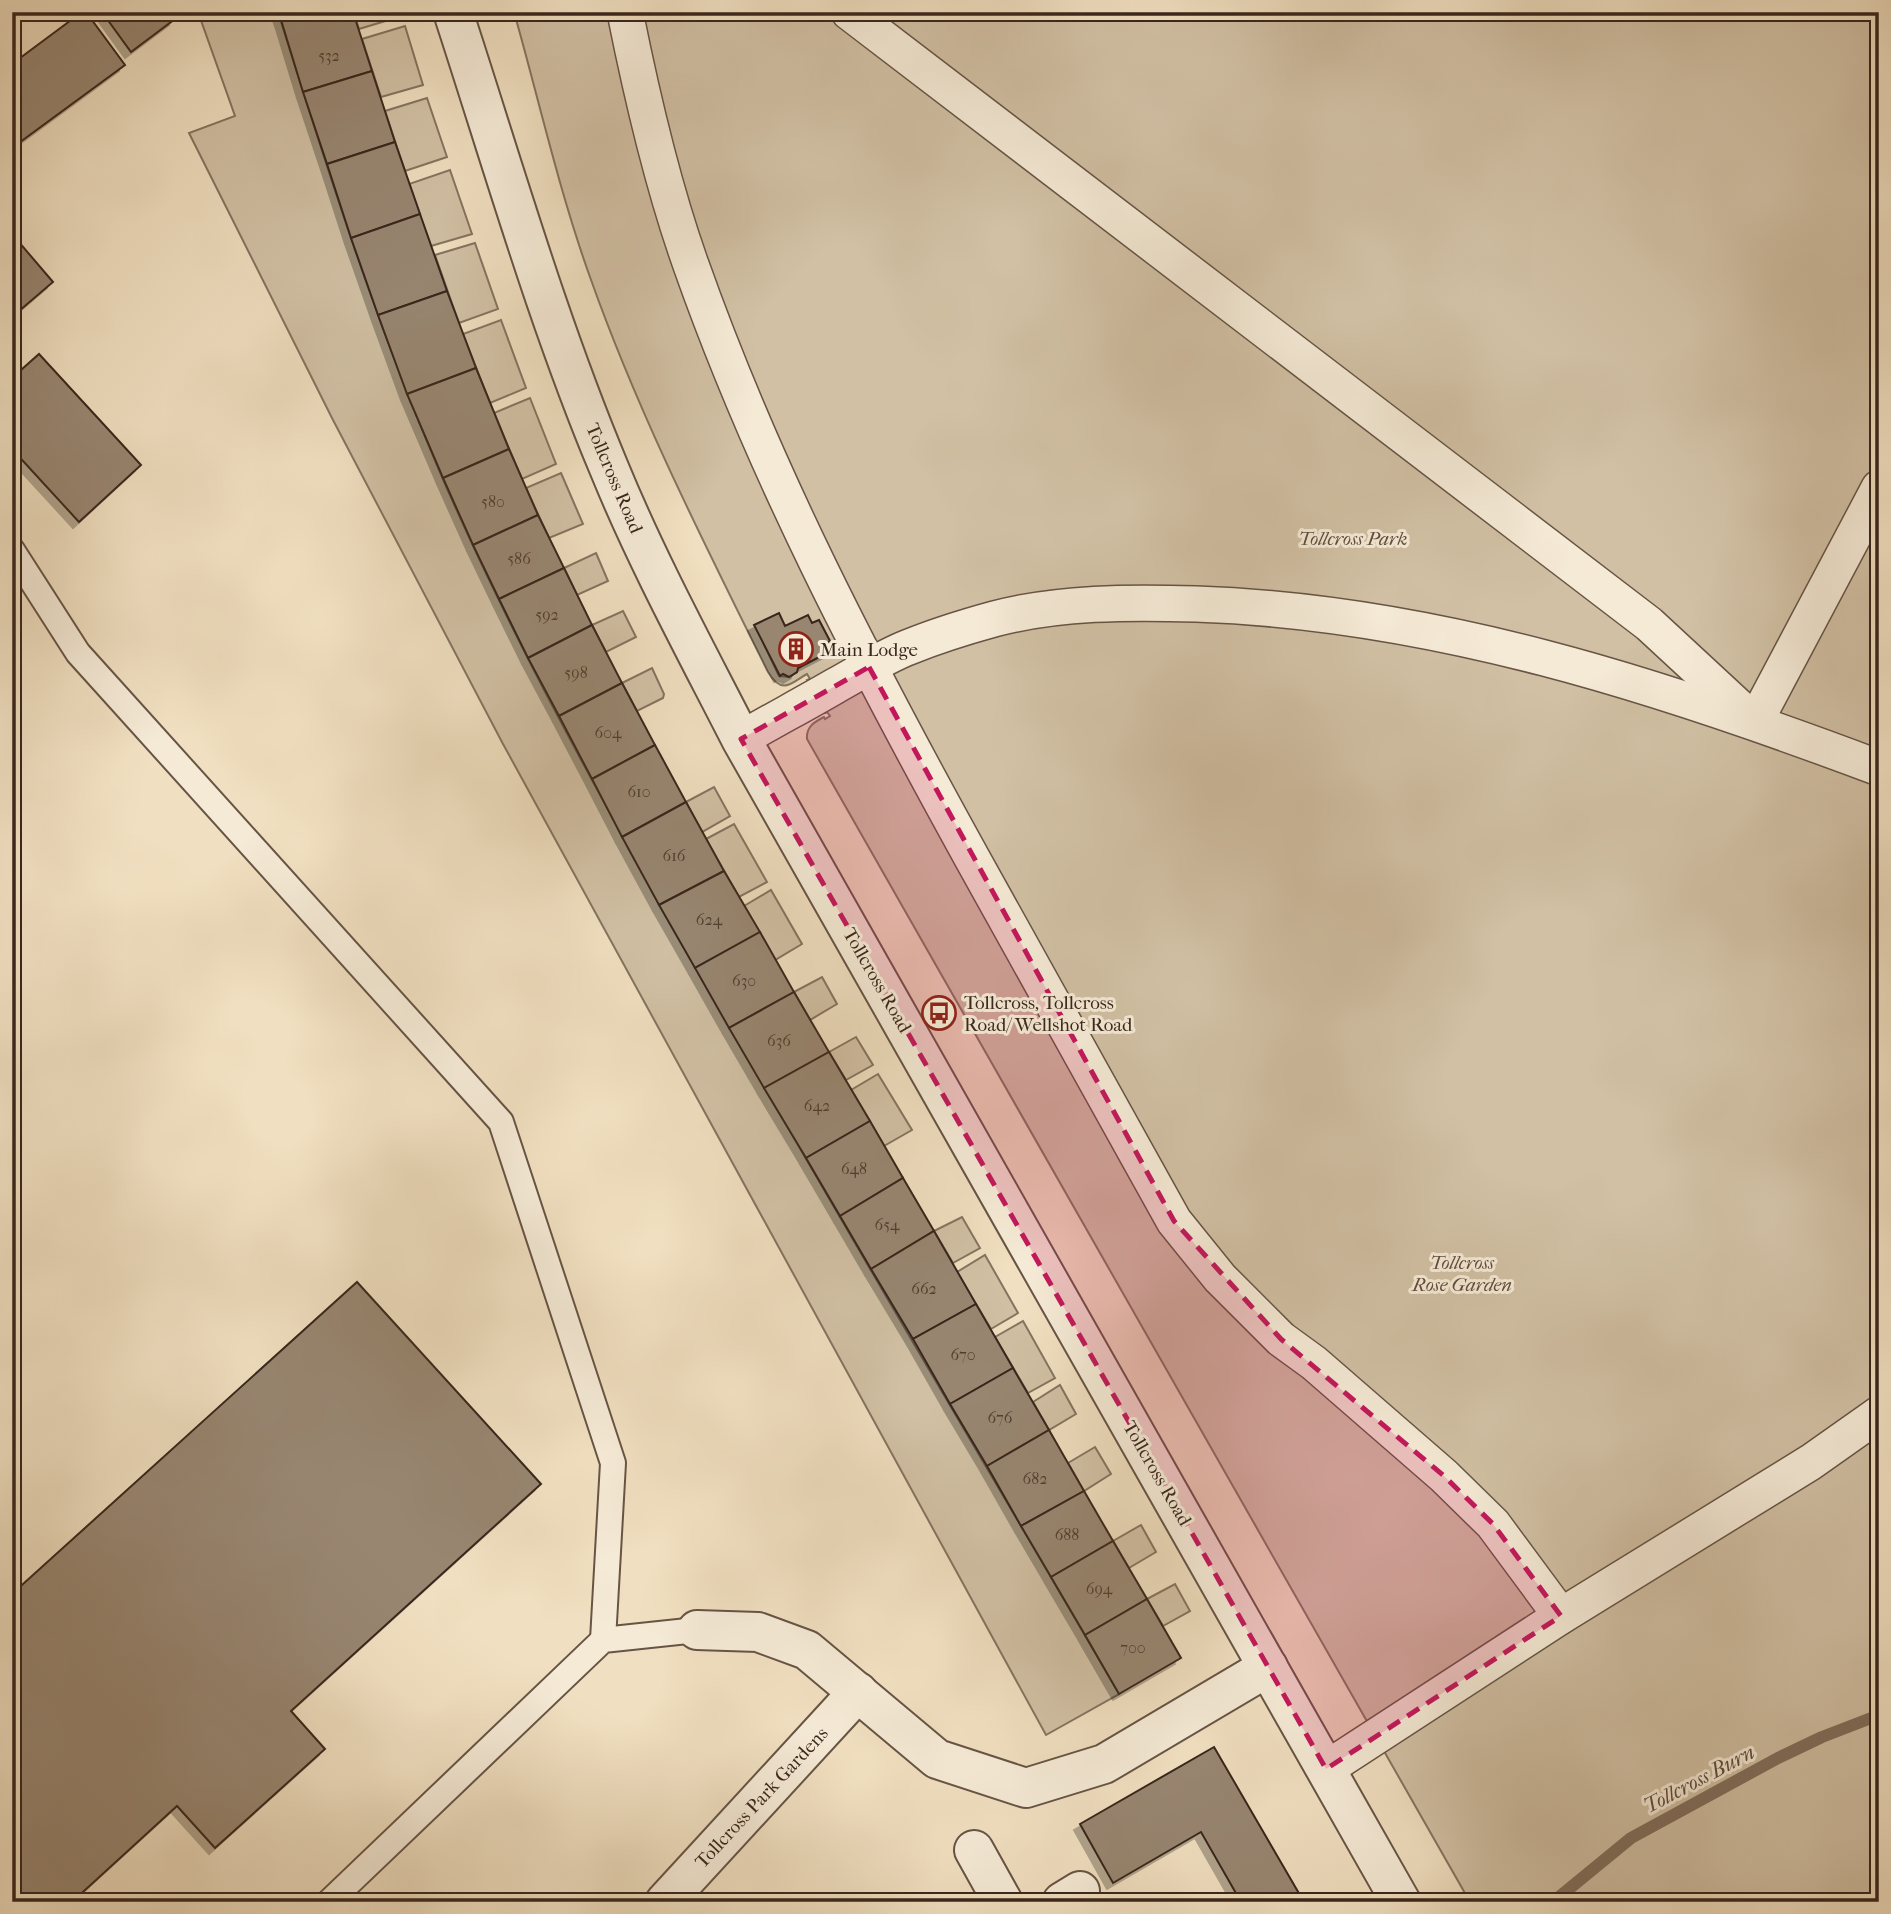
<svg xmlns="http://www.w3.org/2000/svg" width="1891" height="1914" font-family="'IM FELL French Canon',serif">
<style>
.green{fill:#d1c0a4;stroke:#857360;stroke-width:2;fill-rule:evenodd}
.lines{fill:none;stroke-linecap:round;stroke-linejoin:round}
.stream{stroke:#826f5d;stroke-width:12}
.building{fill:#988671;stroke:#39261c;stroke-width:2;filter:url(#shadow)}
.service-casing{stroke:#675445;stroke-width:28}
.pedestrian-casing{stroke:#675445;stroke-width:38}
.minor-casing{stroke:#675445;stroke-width:42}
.tertiary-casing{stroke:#675445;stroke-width:42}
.service{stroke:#f5ead6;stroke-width:24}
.pedestrian{stroke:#f5ead6;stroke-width:35}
.minor{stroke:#f5ead6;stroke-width:38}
.tertiary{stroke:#f5ead6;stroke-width:38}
.marked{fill:#c2185b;fill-opacity:0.2;stroke:#c2185b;stroke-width:5;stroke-dasharray:14 9;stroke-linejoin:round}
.labels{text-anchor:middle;stroke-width:6;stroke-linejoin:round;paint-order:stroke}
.number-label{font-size:16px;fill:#513e31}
.street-label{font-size:19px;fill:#39261c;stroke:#f5ead6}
.park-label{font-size:19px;font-style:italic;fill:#5f4c3e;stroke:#f5ead6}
.poi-label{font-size:19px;fill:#39261c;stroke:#f5ead6;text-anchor:start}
.water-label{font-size:21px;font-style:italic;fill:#5d4b3c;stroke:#f5ead6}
</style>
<defs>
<filter id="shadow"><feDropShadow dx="-6" dy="6" stdDeviation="0" flood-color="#0004"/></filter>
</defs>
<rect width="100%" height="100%" fill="#f0dfc0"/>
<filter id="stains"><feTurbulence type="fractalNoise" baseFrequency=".00286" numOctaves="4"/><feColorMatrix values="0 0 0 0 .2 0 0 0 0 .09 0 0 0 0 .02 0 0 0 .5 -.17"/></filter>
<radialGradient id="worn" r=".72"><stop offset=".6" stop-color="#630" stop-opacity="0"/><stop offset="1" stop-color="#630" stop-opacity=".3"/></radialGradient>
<g class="green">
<path d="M198,12h80c49,157 99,314 164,465 73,168 163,329 253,488 138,245 283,486 424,729l-73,41 -543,-991 -170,-324 -144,-287 46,-17z"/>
<path d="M353,12h48l1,4 -43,13z"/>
<path d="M514,12h1365v1890h-409l-663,-1163c-1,-12 7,-17 17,-22l1,2 5,-3 -3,-4 -2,1 -18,-33 3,-1 -3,-5c-14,7 -24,23 -39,-2 -64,-129 -130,-259 -178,-395 -31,-86 -51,-177 -76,-265zM778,614l7,12 27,-3 7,-3 11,21 -7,4 4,8 -29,15 -1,4 -8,5 -10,-1 -24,-51z"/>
<path d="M405,26l18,59 -42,12 -19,-58z"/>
<path d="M427,98l20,59 -42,14 -20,-60z"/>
<path d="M450,170l22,64 -41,12 -22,-62z"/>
<path d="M475,243l23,66 -39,14 -24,-68z"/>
<path d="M501,320l25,68 -36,15 -27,-69z"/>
<path d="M530,398l26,66 -34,15 -28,-66z"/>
<path d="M561,473l22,51 -34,14 -23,-50z"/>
<path d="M596,553l12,28 -31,14 -13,-27z"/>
<path d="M623,611l13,26 -30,15 -14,-27z"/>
<path d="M652,668l12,26 -1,4 -26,13 -15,-28z"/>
<path d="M714,787l16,29 -28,16 -16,-30z"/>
<path d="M734,824l33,58 -28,15 -33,-58z"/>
<path d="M771,890l31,54 -27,16 -31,-54z"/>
<path d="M822,977l15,27 -27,16 -16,-28z"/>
<path d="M856,1037l17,28 -27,15 -17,-28z"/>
<path d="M878,1074l34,56 -28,16 -33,-56z"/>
<path d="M962,1217l18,31 -27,15 -19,-32z"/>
<path d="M985,1255l33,58 -27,16 -34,-57z"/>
<path d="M1023,1321l32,57 -27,15 -33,-56z"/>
<path d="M1060,1385l16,29 -27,16 -16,-28z"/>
<path d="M1095,1447l16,27 -27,17 -16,-28z"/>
<path d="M1141,1525l15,27 -27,16 -16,-27z"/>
<path d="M1175,1584l15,27 -27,15 -16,-27z"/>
</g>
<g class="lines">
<path class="stream" d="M1553,1902l78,-64 147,-80 44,-21 57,-22"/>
</g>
<g class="building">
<path d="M82,12h4l39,53 -113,83v-84z"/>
<path d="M102,12h68l5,7 -44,33z"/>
<path d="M278,12h28l-25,8z"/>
<path d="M306,12h47l19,59 -69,21 -22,-72z"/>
<path d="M372,71l23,71 -68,22 -24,-72z"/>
<path d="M395,142l25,72 -69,24 -24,-74z"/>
<path d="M420,214l27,77 -69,24 -27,-77z"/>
<path d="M12,234l41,48 -41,35z"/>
<path d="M447,291l29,77 -69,26 -29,-79z"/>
<path d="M39,354l102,111 -62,57 -67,-73v-71z"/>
<path d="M476,368l33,81 -66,29 -36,-84z"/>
<path d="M509,449l29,66 -65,30 -30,-67z"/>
<path d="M538,515l26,53 -65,31 -26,-54z"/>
<path d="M564,568l28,57 -64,33 -29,-59z"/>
<path d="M779,613l6,13 23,-11 4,8 7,-3 11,21 -7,4 4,8 -29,15 -1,4 -8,5 -6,-3 -3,2 -26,-51z"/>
<path d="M592,625l30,58 -63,33 -31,-58z"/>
<path d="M622,683l33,62 -63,34 -33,-63z"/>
<path d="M655,745l31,57 -64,35 -30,-58z"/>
<path d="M686,802l38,69 -65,34 -37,-68z"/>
<path d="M724,871l36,61 -65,36 -36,-63z"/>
<path d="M760,932l34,60 -65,36 -34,-60z"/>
<path d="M794,992l35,60 -65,36 -35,-60z"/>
<path d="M829,1052l41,69 -64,37 -42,-70z"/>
<path d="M870,1121l33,57 -63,38 -34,-58z"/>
<path d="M903,1178l31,53 -63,38 -31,-53z"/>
<path d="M934,1231l42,73 -63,35 -42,-70z"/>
<path d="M357,1282l184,202 -250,227 34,38 -110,99 -38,-42 -105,96h-60v-308z"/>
<path d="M976,1304l37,64 -63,36 -37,-65z"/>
<path d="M1013,1368l36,62 -62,36 -37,-62z"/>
<path d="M1049,1430l35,61 -63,35 -34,-60z"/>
<path d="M1084,1491l29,50 -62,36 -30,-51z"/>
<path d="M1113,1541l34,58 -62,36 -34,-58z"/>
<path d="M1147,1599l34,59 -62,36 -34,-59z"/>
<path d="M1214,1747l90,155h-63l-40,-70 -88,51 -33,-59z"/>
</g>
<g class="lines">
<g class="service-casing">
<g id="service">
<path d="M12,550l66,103 423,469 112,341 -10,177"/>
<path d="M329,1902l274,-262 94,-10"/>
</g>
</g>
<g class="pedestrian-casing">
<g id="pedestrian">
<path d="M625,12c17,85 37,172 66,253 73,207 175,401 281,593 68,121 135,242 202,363l46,57 61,61 33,24 130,113 49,48 68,92"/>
<path d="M849,12l800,612 95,88"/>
<path d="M1755,722l124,-234"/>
<path d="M741,739c31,-18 63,-35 94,-53 24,-13 48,-29 74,-39 27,-11 56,-20 85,-28 64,-17 136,-17 202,-15 237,8 463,81 683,164"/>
<path d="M1326,1769l235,-153 250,-154 68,-48"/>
</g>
</g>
<g class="minor-casing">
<g id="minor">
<path d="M697,1630l61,2 49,18 130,109 89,29 78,-24 164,-97"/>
<path d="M974,1850l29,52"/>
<path d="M665,1902l193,-210"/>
<path d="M1062,1902l18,-11"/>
</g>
</g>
<g class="tertiary-casing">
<path id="tertiary" d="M453,12c50,153 94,308 156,456 38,93 86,181 132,271l660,1163"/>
</g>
<use href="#service" class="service"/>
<use href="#pedestrian" class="pedestrian"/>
<use href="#minor" class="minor"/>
<use href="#tertiary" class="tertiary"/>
</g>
<path class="marked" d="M869,667l305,554 107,118 163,137 49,48 68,92 -235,153 -585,-1030z"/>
<defs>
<g id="building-ring" transform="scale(1.75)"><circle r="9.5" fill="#f5ead6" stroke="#8f2418" stroke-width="1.5"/><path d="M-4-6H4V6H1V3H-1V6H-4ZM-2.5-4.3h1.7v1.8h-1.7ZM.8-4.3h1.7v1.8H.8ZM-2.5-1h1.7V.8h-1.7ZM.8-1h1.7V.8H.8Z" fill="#8f2418"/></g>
<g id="bus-ring" transform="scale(1.75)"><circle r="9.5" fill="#f5ead6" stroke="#8f2418" stroke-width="1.5"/><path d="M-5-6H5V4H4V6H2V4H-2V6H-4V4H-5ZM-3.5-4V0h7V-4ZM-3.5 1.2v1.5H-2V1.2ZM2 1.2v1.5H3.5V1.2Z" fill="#8f2418"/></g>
</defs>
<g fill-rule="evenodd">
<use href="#building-ring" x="796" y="649"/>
<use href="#bus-ring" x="939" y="1013"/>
</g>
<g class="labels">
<g class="number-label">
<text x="329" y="61">532</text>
<text x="493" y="507">580</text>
<text x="519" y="564">586</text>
<text x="547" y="620">592</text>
<text x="576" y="678">598</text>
<text x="608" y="738">604</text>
<text x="639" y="797">610</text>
<text x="674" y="861">616</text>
<text x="709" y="925">624</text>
<text x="744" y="986">630</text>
<text x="779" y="1046">636</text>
<text x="817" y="1111">642</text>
<text x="854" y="1174">648</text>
<text x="887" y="1230">654</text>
<text x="924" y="1294">662</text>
<text x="963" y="1360">670</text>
<text x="1000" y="1423">676</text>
<text x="1035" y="1484">682</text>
<text x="1067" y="1540">688</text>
<text x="1099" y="1594">694</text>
<text x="1133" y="1653">700</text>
</g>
<g class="street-label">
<text transform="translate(615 478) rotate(67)" y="7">Tollcross Road</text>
<text transform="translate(878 980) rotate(60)" y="7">Tollcross Road</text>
<text transform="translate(1158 1473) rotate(60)" y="7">Tollcross Road</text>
<text transform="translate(761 1797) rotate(-47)" y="7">Tollcross Park Gardens</text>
</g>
<g class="park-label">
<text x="1353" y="545">Tollcross Park</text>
<text x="1462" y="1269">Tollcross<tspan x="1462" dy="22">Rose Garden</tspan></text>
</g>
<g class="poi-label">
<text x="820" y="656">Main Lodge</text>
<text x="964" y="1009">Tollcross, Tollcross<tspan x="964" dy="22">Road/ Wellshot Road</tspan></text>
</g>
<g class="water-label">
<text transform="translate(1699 1779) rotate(-28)" y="7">Tollcross Burn</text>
</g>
</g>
<rect width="1891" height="1914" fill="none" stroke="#f0dfc0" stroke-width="42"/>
<rect x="14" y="14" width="1863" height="1886" fill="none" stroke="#39261c" stroke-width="3.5"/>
<rect x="21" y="21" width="1849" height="1872" fill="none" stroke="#39261c" stroke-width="2"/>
<rect width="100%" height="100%" filter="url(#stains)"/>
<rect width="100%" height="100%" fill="url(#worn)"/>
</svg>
